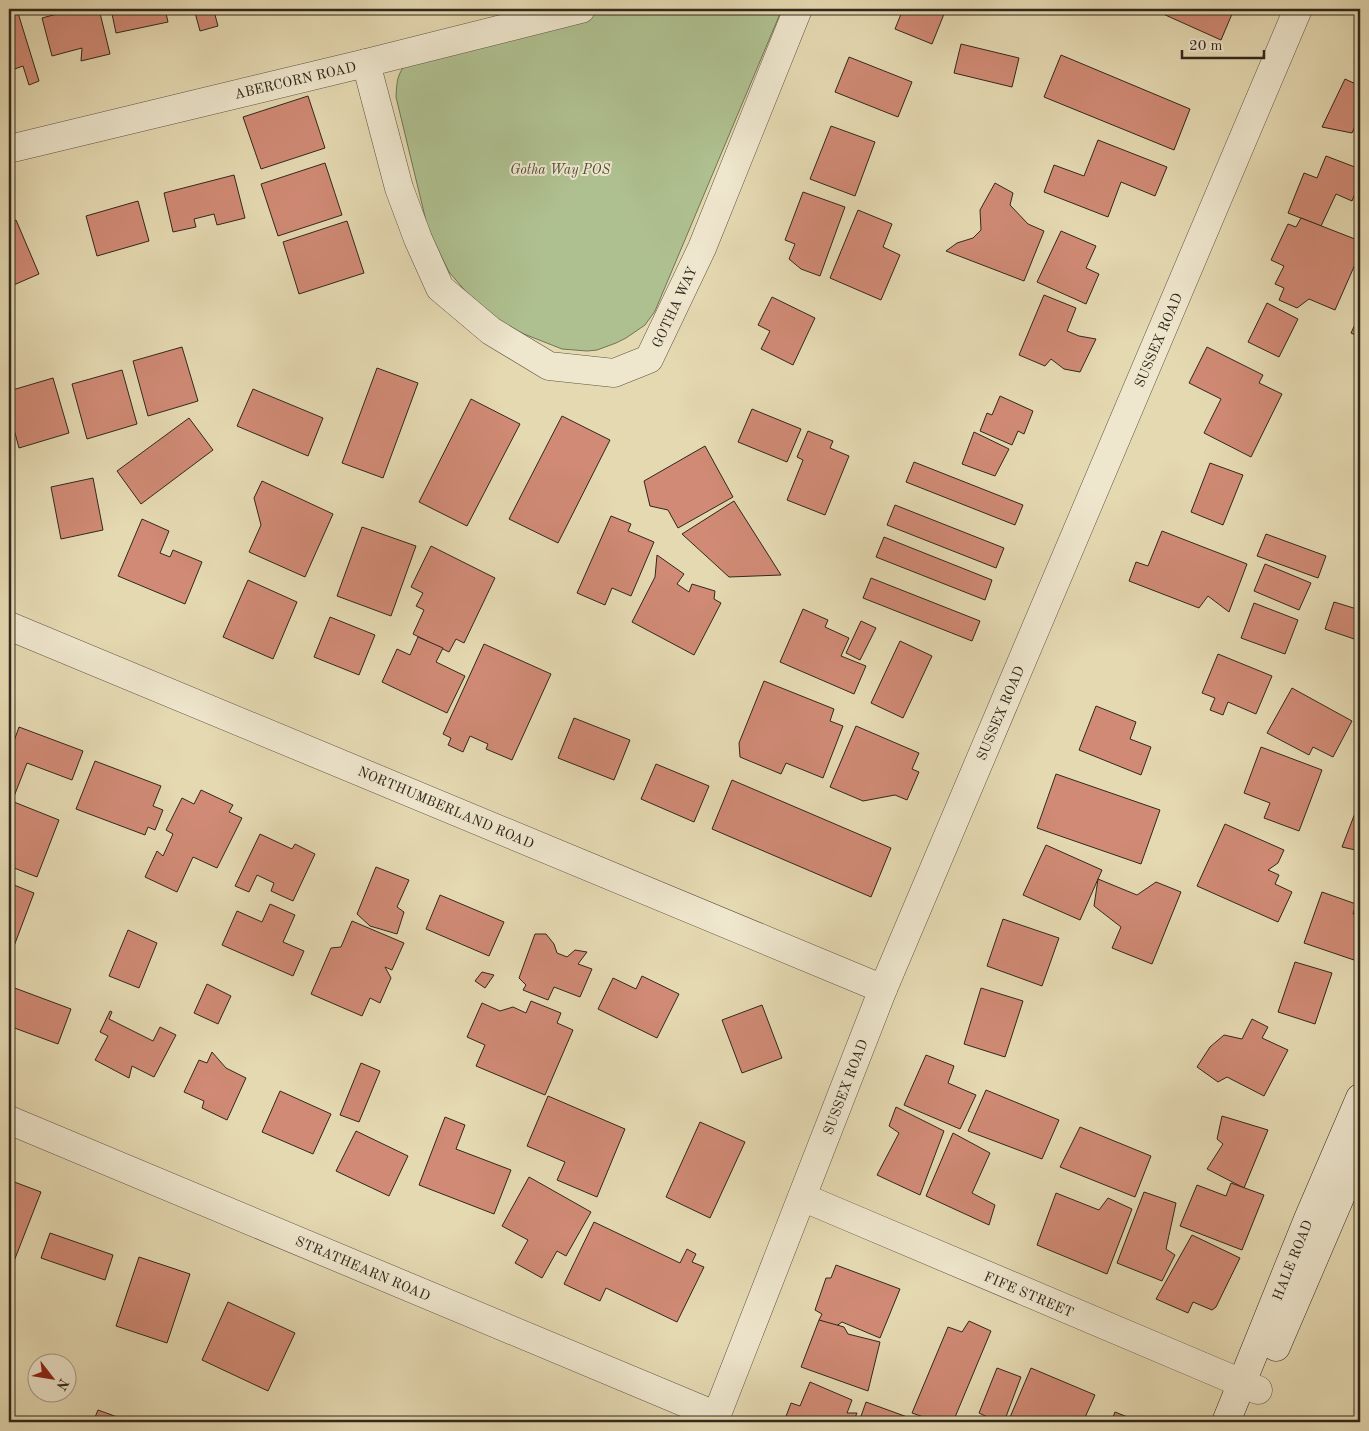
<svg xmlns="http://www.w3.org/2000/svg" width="1369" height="1431" font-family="'Old Standard TT',serif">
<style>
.green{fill:#afc090;stroke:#707456}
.building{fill:#d08a75;stroke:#31281c}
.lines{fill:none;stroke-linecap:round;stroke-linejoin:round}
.street-casing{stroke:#5e5442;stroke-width:29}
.secondary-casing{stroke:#31281c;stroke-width:29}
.street{stroke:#eee6cd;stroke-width:28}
.secondary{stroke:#eee6cd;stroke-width:28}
.labels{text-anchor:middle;stroke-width:4;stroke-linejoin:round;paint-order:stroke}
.street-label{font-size:14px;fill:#31281c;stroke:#eee6cd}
.park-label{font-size:14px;font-style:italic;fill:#504e39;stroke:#eee6cd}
</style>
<rect width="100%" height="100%" fill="#e5d9b2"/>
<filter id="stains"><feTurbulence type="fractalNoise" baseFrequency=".004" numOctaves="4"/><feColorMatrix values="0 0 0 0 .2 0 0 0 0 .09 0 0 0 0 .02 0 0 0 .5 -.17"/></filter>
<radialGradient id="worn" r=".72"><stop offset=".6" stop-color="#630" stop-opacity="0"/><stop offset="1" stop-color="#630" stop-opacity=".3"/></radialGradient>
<path class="green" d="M613,9h169l-127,302 -10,14 -19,13 -10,5 -19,7 -10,1 -25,-2 -38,-15 -32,-16 -18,-17 -25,-29 -21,-43 -32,-132c1,-18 1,-22 12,-36z"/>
<g class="building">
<path d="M76,9h23l11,45 -29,7 1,-13 -30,8 -10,-38z"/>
<path d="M111,9h54l3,13 -52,11z"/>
<path d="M194,9h28l-8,2 4,15 -18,5z"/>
<path d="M903,9h43l-14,35 -37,-15z"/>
<path d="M1152,9h68l12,5 -11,26z"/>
<path d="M18,13l21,68 -10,4 -6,-19 -14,5v-55z"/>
<path d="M961,44l58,14 -7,29 -58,-14z"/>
<path d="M1360,48v17l-6,-2z"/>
<path d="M1061,55l129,54 -16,41 -130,-53z"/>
<path d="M849,57l63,25 -14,35 -63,-25z"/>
<path d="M1345,79l15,7v-2v31l-8,18 -30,-6z"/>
<path d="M308,96l17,52 -64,21 -18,-52z"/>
<path d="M831,126l44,16 -20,54 -45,-17z"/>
<path d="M1098,140l69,27 -12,29 -34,-14 -13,35 -64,-25 10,-27 30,11z"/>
<path d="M1326,156l34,13v12l-8,20 -16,-7 -15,32 -33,-13 16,-40 13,5z"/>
<path d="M325,163l17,52 -64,21 -17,-52z"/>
<path d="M234,175l11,43 -28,7 -3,-11 -20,5 2,8 -23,5 -9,-39z"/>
<path d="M995,183l18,10 -3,12 18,19 16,7 -20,50 -78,-30 11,-8 16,-5 8,-8 -1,-20z"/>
<path d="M803,192l42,15 -25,69 -19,-7 -12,-10 6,-15 -10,-4z"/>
<path d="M138,201l11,40 -52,15 -11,-40z"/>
<path d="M858,210l34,14 -9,23 17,8 -19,45 -51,-22z"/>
<path d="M1301,218l59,23v12l-25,57 -26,-11 -12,9 -18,-8 5,-12 -9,-4 9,-18 -13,-6 17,-36 8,3z"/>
<path d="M16,220l23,54 -30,13v-64z"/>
<path d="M347,221l17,52 -65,21 -16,-52z"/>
<path d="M1061,231l35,15 -10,22 13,6 -13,30 -49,-22z"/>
<path d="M1044,295l32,13 -9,23 12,5 17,3 -16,33 -16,-3 -13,-10 -6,7 -26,-11z"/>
<path d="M772,297l43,21 -22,47 -32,-16 9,-18 -12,-6z"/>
<path d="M1267,303l31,16 -19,38 -31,-15z"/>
<path d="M1360,314v23l-9,-4z"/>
<path d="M182,347l16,54 -50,15 -15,-55z"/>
<path d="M1207,347l56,28 -4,8 23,11 -31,63 -47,-24 17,-34 -32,-16z"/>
<path d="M377,368l41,15 -35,95 -41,-15z"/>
<path d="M122,370l15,54 -50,15 -15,-55z"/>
<path d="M53,378l16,55 -50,15 -10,-37v-20z"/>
<path d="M253,389l70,29 -15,38 -71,-30z"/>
<path d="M1000,396l33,15 -9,23 -6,-3 -6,14 -32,-14 7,-18 5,2z"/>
<path d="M471,399l49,25 -53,102 -48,-24z"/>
<path d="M752,409l49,20 -14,33 -49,-20z"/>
<path d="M562,416l48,24 -52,103 -49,-24z"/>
<path d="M189,418l24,32 -72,54 -24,-33z"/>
<path d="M808,431l25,10 -3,7 19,8 -24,59 -38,-15 16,-40 -6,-3z"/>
<path d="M974,432l35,17 -14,27 -33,-12z"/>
<path d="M705,446l28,51 -55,31 -10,-18 -18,-4 -6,-25z"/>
<path d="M914,462l109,43 -8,20 -109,-43z"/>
<path d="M1210,463l33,12 -20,50 -32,-13z"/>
<path d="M93,478l10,52 -42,9 -10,-52z"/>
<path d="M262,481l71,33 -28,63 -56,-25 12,-27 -7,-27z"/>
<path d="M734,501l47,74 -52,2 -47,-43z"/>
<path d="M895,505l109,43 -8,20 -109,-43z"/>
<path d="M611,516l20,8 -3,7 26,11 -23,54 -19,-8 -7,17 -28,-12z"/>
<path d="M142,519l27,12 -9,22 10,4 3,-7 29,12 -17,42 -67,-28z"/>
<path d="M362,527l54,19 -25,70 -54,-20z"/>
<path d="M1162,531l85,33 -18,48 -21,-16 -9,12 -70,-27 7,-19 12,4z"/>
<path d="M1266,534l60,22 -8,22 -61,-22z"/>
<path d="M884,537l108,43 -7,20 -109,-43z"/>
<path d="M431,546l64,32 -31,65 -8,-4 -7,13 -36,-18 11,-24 -8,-4 7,-13 -12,-6z"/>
<path d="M657,555l27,19 -7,10 12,8 3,-8 23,7 -1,8 7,4 -27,52 -62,-33 23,-45z"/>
<path d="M1265,564l46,19 -12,27 -45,-19z"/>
<path d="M871,578l109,43 -8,20 -109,-43z"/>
<path d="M248,580l49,22 -24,57 -50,-22z"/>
<path d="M1334,602l26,8v31l-35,-12z"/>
<path d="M1254,603l44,17 -13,34 -44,-16z"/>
<path d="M803,609l25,11 -3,7 24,11 -8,18 25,10 -12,28 -74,-32z"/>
<path d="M330,617l45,18 -16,40 -45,-18z"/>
<path d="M861,621l15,7 -16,32 -14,-7z"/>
<path d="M418,637l25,11 -7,14 29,14 -18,37 -65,-31 15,-33 13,6z"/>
<path d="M900,641l32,15 -29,62 -32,-15z"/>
<path d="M484,644l67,30 -39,86 -26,-11 2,-5 -18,-8 -7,16 -15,-7 3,-7 -8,-4z"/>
<path d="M1218,654l54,22 -16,38 -28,-12 -5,13 -13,-5 5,-12 -13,-5z"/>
<path d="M764,681l70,28 -4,12 13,5 -20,52 -37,-15 -5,11 -41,-17 -1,-14z"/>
<path d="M1292,688l60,33 -19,36 -20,-10 -4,8 -42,-22z"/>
<path d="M1096,706l40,16 -6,17 21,8 -10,28 -62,-25z"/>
<path d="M574,718l56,22 -16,40 -56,-22z"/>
<path d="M856,726l63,27 -7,16 7,3 -12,28 -12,-5 -32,6 -33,-14z"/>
<path d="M19,727l64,24 -11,29 -45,-17 -14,36 -4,-2v-42z"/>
<path d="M1261,747l61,23 -23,61 -35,-13 6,-15 -26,-10z"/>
<path d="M95,761l66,25 -8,20 10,4 -8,20 -7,-3 -3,8 -69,-26z"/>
<path d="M656,764l53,22 -15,36 -53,-23z"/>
<path d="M1056,774l104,36 -19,54 -104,-36z"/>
<path d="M732,780l159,68 -20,49 -159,-68z"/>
<path d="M201,790l32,15 -4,7 13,6 -25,50 -24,-11 -16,35 -32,-15 12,-26 6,5 10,-22 -7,-4 16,-32 12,6z"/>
<path d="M9,800l50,20 -22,57 -28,-11z"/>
<path d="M1360,800v51l-18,-4z"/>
<path d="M1225,824l59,26 -6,13 -10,7 11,5 -4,9 17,8 -14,30 -81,-36z"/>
<path d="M260,834l32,15 3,-5 20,10 -22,47 -22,-10 3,-8 -17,-8 -8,17 -14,-6z"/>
<path d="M1046,845l56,25 -22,50 -57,-25z"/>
<path d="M376,867l33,13 -12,27 7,5 -7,22 -27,-8 -13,-12z"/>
<path d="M1098,879l39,16 19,-13 25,10 -29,72 -40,-16 9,-21 -27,-21z"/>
<path d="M9,883l25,10 -23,61 -2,-1z"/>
<path d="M1322,892l34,12 -3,10 7,2v24l-6,20 -50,-17z"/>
<path d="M440,895l64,27 -15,34 -63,-27z"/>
<path d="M270,904l25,11 -12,27 21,9 -11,25 -71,-31 15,-34 25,11z"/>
<path d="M1003,919l56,19 -17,48 -55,-20z"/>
<path d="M352,921l52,22 -12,27 -7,-3 6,11 -11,25 -10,-5 -8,18 -51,-22 20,-46 10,-1z"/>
<path d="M128,930l29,13 -18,45 -30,-12z"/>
<path d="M535,934h11l8,10 3,9 10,4 8,-7 12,2 -9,12 14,5 -12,28 -26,-10 -6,13 -25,-10 3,-5 -7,-7z"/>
<path d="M1295,962l37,11 -17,51 -37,-12z"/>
<path d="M482,972l12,3 -9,13 -10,-7z"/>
<path d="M642,976l37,18 -22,44 -59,-29 15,-31 23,11z"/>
<path d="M207,984l24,12 -13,28 -24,-11z"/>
<path d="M12,987l59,22 -13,35 -49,-18v-32z"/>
<path d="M981,988l42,13 -18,56 -41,-13z"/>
<path d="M531,1001l30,12 -4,10 16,7 -28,65 -69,-29 9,-21 -18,-8 15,-34 18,8 13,-4 13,6z"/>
<path d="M762,1005l20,53 -40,15 -20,-53z"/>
<path d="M110,1011l2,1 -3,7 44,22 7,-14 16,8 -22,42 -22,-11 -3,12 -34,-18 13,-24 -8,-4z"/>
<path d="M1252,1019l16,8 -6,11 26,12 -24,46 -37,-19 -9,5 -21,-15 13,-20 14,-12 18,4z"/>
<path d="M212,1052l14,16 20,10 -19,42 -25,-12 2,-7 -20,-9 15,-32 8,3z"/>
<path d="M926,1055l28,11 -6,17 28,12 -16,34 -56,-24z"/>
<path d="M361,1063l19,8 -21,51 -19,-7z"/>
<path d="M986,1090l73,30 -17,39 -74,-28z"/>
<path d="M280,1091l51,23 -18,40 -51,-22z"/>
<path d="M548,1096l77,33 -28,68 -40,-17 8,-18 -38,-16z"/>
<path d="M896,1107l48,24 -24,64 -43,-20 22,-42 -10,-7z"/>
<path d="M1222,1116l46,14 -24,58 -37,-19 16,-25 -6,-5z"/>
<path d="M445,1117l20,8 -9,24 55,21 -17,44 -75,-29z"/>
<path d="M700,1122l45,20 -35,76 -44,-21z"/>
<path d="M1080,1127l71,29 -16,41 -75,-30z"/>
<path d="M356,1131l52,25 -19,40 -53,-25z"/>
<path d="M953,1133l37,20 -18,40 23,12 -6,20 -63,-29z"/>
<path d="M529,1177l62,35 -25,44 -9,-5 -15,27 -27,-15 13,-23 -26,-14z"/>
<path d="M9,1180l32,12 -32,82z"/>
<path d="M1231,1183l33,12 -22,55 -62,-24 17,-41 29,11z"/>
<path d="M1144,1192l32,11 -10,46 9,6 -13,26 -45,-18z"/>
<path d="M1056,1193l43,17 9,-12 24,11 -25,65 -70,-29z"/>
<path d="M594,1222l86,41 7,-14 9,5 -4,8 12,5 -27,55 -71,-34 -6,13 -36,-17z"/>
<path d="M50,1233l63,22 -8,25 -64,-22z"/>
<path d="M1192,1235l48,23 -24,49 -4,3 -19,-8 -5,11 -32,-14z"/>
<path d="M139,1257l51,17 -23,69 -51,-17z"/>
<path d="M836,1265l64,24 -20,49 -38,-16 -7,5 -16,-7 3,-6 -7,-4 11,-32h5z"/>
<path d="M228,1302l67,31 -27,58 -66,-31z"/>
<path d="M819,1320l25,7 4,7 32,8 -12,49 -67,-24z"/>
<path d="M969,1321l22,10 -38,91h-15l-26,-9 36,-86 14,5z"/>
<path d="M997,1368l24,9 -17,45h-6l-19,-9z"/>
<path d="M1031,1368l64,27 -12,27h-75z"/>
<path d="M810,1382l42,18 -5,13h10l-4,9h-60l-8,-3 6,-16 9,3z"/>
<path d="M866,1402l55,20h-62z"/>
<path d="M98,1410l33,12h-38z"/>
<path d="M1115,1412l25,10h-29z"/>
</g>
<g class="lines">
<g class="street-casing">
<g id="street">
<path d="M366,63l33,125 19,51 22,49 51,43 58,35 65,7 35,-14 53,-111 96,-239"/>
<path d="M9,149l357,-86 215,-54"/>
<path d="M9,626l874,363"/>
<path d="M9,1120l708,296"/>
<path d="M802,1197l456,193"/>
<path d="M714,1422l169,-433 415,-980"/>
</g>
</g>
<g class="secondary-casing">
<g id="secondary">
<path d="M1276,1347l84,-196"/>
<path d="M1226,1422l82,-203 52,-121"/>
</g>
</g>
<use href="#street" class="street"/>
<use href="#secondary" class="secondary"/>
</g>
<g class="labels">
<g class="street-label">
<text transform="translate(295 80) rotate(-13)" y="5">ABERCORN ROAD</text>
<text transform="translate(674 307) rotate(-65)" y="5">GOTHA WAY</text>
<text transform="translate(1158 340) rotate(-67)" y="5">SUSSEX ROAD</text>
<text transform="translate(1000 713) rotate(-67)" y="5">SUSSEX ROAD</text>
<text transform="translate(446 807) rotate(23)" y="5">NORTHUMBERLAND ROAD</text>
<text transform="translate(845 1087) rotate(-69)" y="5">SUSSEX ROAD</text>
<text transform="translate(1292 1260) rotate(-68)" y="5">HALE ROAD</text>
<text transform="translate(363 1268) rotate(23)" y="5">STRATHEARN ROAD</text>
<text transform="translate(1029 1294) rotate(23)" y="5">FIFE STREET</text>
</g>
<g class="park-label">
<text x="560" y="174">Gotha Way POS</text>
</g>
</g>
<rect width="1369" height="1431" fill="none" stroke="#e5d9b2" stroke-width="30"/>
<rect x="10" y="10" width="1349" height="1411" fill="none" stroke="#31281c" stroke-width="2.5"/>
<rect x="15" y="15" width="1339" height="1401" fill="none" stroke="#31281c"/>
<g transform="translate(52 1378) rotate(121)"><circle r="24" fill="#eee6cd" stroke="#a29a86"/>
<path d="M0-4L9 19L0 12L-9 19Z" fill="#8f2418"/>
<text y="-8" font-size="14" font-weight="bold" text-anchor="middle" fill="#31281c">N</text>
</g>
<path d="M1182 50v8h82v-8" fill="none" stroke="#31281c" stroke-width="2.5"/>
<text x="1189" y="50" font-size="15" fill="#31281c" stroke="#eee6cd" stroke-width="4" paint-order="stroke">20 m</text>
<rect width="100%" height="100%" filter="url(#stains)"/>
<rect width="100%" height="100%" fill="url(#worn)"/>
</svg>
